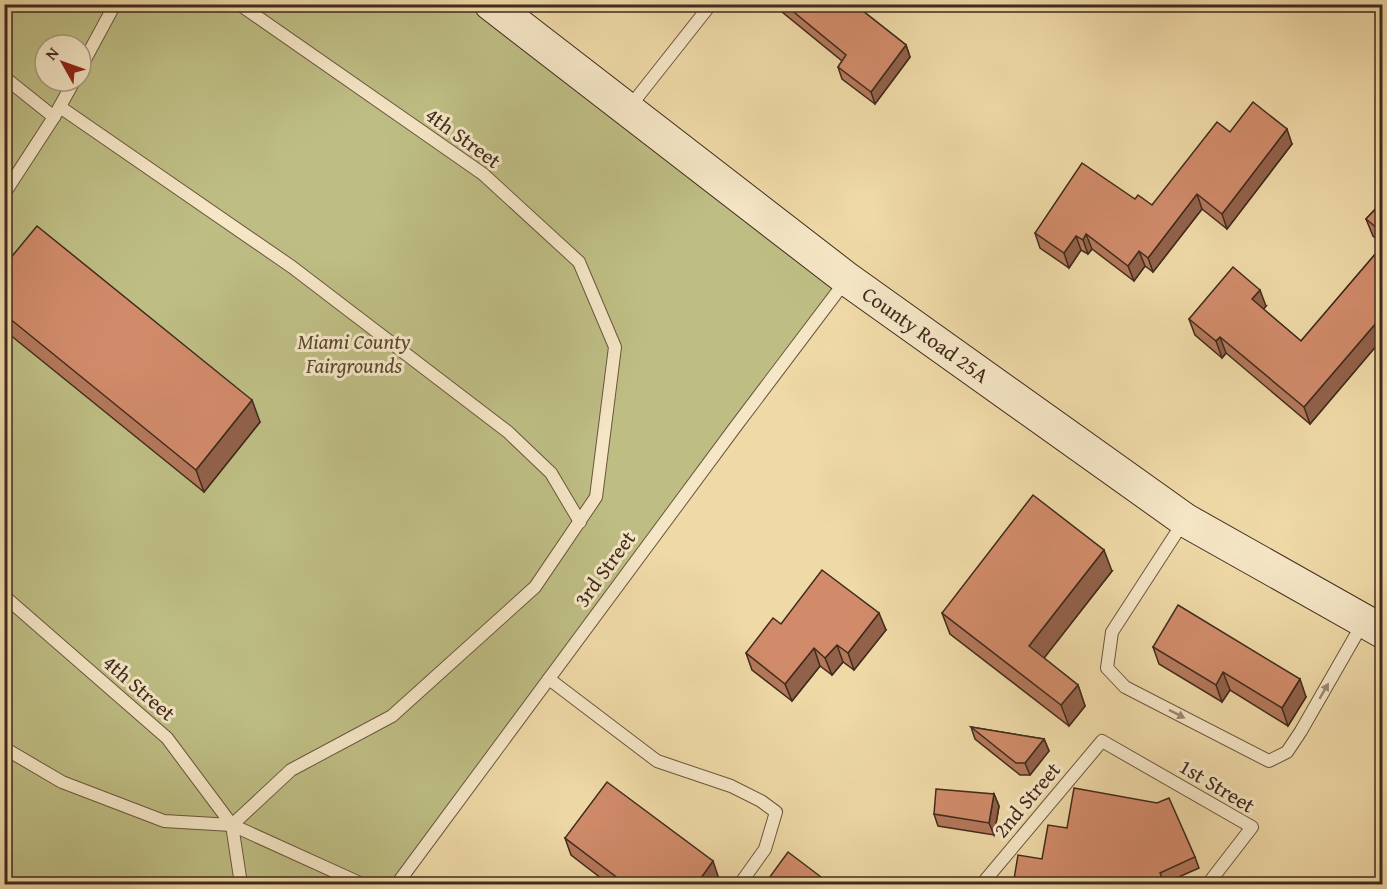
<svg xmlns="http://www.w3.org/2000/svg" width="1387" height="889" font-family="'Gentium Book Plus',serif">
<style>
.green{fill:#bebe84;stroke:#7f7450;stroke-width:1.5;fill-rule:evenodd}
.lines{fill:none;stroke-linecap:round;stroke-linejoin:round}
.service-casing{stroke:#6c563f;stroke-width:14}
.secondary-casing{stroke:#402b1c;stroke-width:35}
.service{stroke:#f5e6c6;stroke-width:12}
.secondary{stroke:#f5e6c6;stroke-width:33}
.wall{fill:#b4785b;stroke:#402b1c;stroke-width:1.5}
.shaded-wall{fill:#92614a;stroke:#402b1c;stroke-width:1.5}
.building{fill:#d18b6a;stroke:#402b1c;stroke-width:1.5}
.oneway{fill:#9a8871}
.labels{text-anchor:middle;stroke-width:6;stroke-linejoin:round;paint-order:stroke}
.street-label{font-size:21px;fill:#402b1c;stroke:#f5e6c6}
.park-label{font-size:21px;font-style:italic;fill:#594831;stroke:#f5e6c6}
</style>
<rect width="100%" height="100%" fill="#efd9a7"/>
<filter id="stains"><feTurbulence type="fractalNoise" baseFrequency=".00333" numOctaves="4"/><feColorMatrix values="0 0 0 0 .2 0 0 0 0 .09 0 0 0 0 .02 0 0 0 .5 -.17"/></filter>
<radialGradient id="worn" r=".72"><stop offset=".6" stop-color="#630" stop-opacity="0"/><stop offset="1" stop-color="#630" stop-opacity=".3"/></radialGradient>
<path class="green" d="M5,5h486l356,274 -450,605h-392zM45,45h36v36h-36z"/>
<g class="lines">
<g class="service-casing">
<g id="service">
<path d="M239,4l244,170 96,88 36,85 -19,150 -61,90 -143,129 -101,54 -59,55 9,59"/>
<path d="M81,67l34,-63"/>
<path d="M4,77l50,40"/>
<path d="M60,107l232,160 216,165 43,41 29,49"/>
<path d="M628,109l83,-105"/>
<path d="M4,194l50,-77 20,-36"/>
<path d="M1184,521l-72,111 -5,36 18,19 144,74 18,-9 14,-21 63,-110"/>
<path d="M4,596l163,142 65,87"/>
<path d="M549,679l108,82 74,25 30,15 15,11 -11,37 -25,35"/>
<path d="M4,748l58,34 102,39 68,4 130,59"/>
<path d="M397,884l339,-458 111,-147"/>
<path d="M982,884l120,-143 150,86 -44,57"/>
</g>
</g>
<g class="secondary-casing">
<g id="secondary">
<path id="s1" d="M491,4l356,275 338,241 197,111"/>
</g>
</g>
<use href="#service" class="service"/>
<use href="#secondary" class="secondary"/>
</g>
<g class="wall">
<path d="M775,4h79l52,41 4,12 -35,47 -33,-25 -4,-12 4,-6 -66,-54z"/>
<path d="M1230,132l62,12 -65,85 -25,-20 -49,63 -8,-6 -11,15 -42,-32 -4,5 -7,-4 -12,18 -29,-20 -5,-15 100,-34 17,6z"/>
<path d="M1383,201v44l-10,-9 -7,-17z"/>
<path d="M1383,245v93l-73,86 -84,-71 -4,5 -27,-23 -6,-16 77,-13 -3,3 38,32z"/>
<path d="M4,266l256,156 -56,70 -200,-162z"/>
<path d="M1112,571l-68,87 34,27 7,21 -16,20 -119,-92 -8,-21z"/>
<path d="M781,624l105,6 -32,40 -11,-8 -11,13 -12,-9 -28,35 -40,-31 -6,-17z"/>
<path d="M1153,647l153,50 -18,29 -58,-36 -8,12 -63,-38z"/>
<path d="M971,727l73,12 5,12 -19,24h-10l-45,-36z"/>
<path d="M994,794l5,12 -5,29 -56,-9 -4,-12z"/>
<path d="M565,838l154,41 -4,6h-105l-39,-30z"/>
<path d="M1195,857l4,11 -34,15 -123,-24z"/>
</g>
<g class="shaded-wall">
<path d="M906,45l4,12 -35,47 -4,-12z"/>
<path d="M1287,129l5,15 -65,85 -5,-15z"/>
<path d="M1197,194l5,15 -49,63 -5,-14z"/>
<path d="M1086,234l6,15 -4,5 -5,-14z"/>
<path d="M1076,236l5,14 -12,18 -5,-15z"/>
<path d="M1139,251l6,15 -11,15 -6,-15z"/>
<path d="M1260,290l6,16 -8,10 -6,-17z"/>
<path d="M1383,315v23l-73,86 -6,-17z"/>
<path d="M1220,337l6,16 -4,5 -6,-17z"/>
<path d="M252,400l8,22 -56,70 -8,-22z"/>
<path d="M1104,550l8,21 -75,96 -8,-21z"/>
<path d="M879,613l7,17 -32,40 -6,-17z"/>
<path d="M837,645l6,17 -11,13 -7,-17z"/>
<path d="M814,648l6,18 -28,35 -7,-17z"/>
<path d="M1223,672l7,18 -8,12 -6,-17z"/>
<path d="M1300,679l6,18 -18,29 -6,-18z"/>
<path d="M1078,685l7,21 -16,20 -8,-21z"/>
<path d="M1044,739l5,12 -19,24 -5,-12z"/>
<path d="M994,794l5,12 -5,29 -5,-12z"/>
<path d="M713,861l6,18 -4,6h-19z"/>
</g>
<g class="building">
<path d="M784,4h70l52,41 -35,47 -33,-25 8,-12z"/>
<path d="M1253,102l34,27 -65,85 -25,-20 -49,64 -9,-7 -11,15 -42,-32 -3,6 -7,-4 -12,17 -29,-20 47,-70 53,36 3,-4 14,10 65,-83 13,10z"/>
<path d="M1383,201v32l-17,-14z"/>
<path d="M37,226l215,174 -56,70 -192,-156v-48z"/>
<path d="M1383,245v70l-79,92 -84,-70 -4,4 -27,-22 44,-52 27,23 -8,9 49,42z"/>
<path d="M1033,495l71,55 -75,96 49,39 -17,20 -119,-92z"/>
<path d="M822,570l57,43 -31,40 -11,-8 -12,13 -11,-10 -29,36 -39,-31 27,-35 8,6z"/>
<path d="M1178,605l122,74 -18,29 -59,-36 -7,13 -63,-38z"/>
<path d="M971,727l73,12 -19,24h-9z"/>
<path d="M607,782l106,79 -17,24h-69l-62,-47z"/>
<path d="M1074,788l83,15 12,-5 26,59 -35,16 5,12h-152l5,-30 24,4 6,-34 19,3z"/>
<path d="M936,789l58,5 -5,29 -55,-9z"/>
<path d="M788,852l41,31 -2,2h-63z"/>
</g>
<defs><path id="oneway-solid" d="M-6-.8H1V-3.2L6.5 0L1 3.2V.8H-6Z" transform="scale(1.5)"/></defs>
<g class="oneway">
<use href="#oneway-solid" transform="translate(1324 691) rotate(-60)"/>
<use href="#oneway-solid" transform="translate(1177 714) rotate(27)"/>
</g>
<g class="labels">
<g class="street-label">
<text transform="translate(463 138) rotate(36)" y="7">4th Street</text>
<text dy="7" stroke="none"><textPath href="#s1" startOffset="546">County Road 25A</textPath></text>
<text transform="translate(605 569) rotate(-54)" y="7">3rd Street</text>
<text transform="translate(139 688) rotate(41)" y="7">4th Street</text>
<text transform="translate(1217 786) rotate(31)" y="7">1st Street</text>
<text transform="translate(1027 800) rotate(-50)" y="7">2nd Street</text>
</g>
<g class="park-label">
<text x="354" y="349">Miami County<tspan x="354" dy="24">Fairgrounds</tspan></text>
</g>
</g>
<rect width="1387" height="889" fill="none" stroke="#efd9a7" stroke-width="24"/>
<rect x="6" y="6" width="1375" height="877" fill="none" stroke="#402b1c" stroke-width="3"/>
<rect x="12" y="12" width="1363" height="865" fill="none" stroke="#402b1c" stroke-width="1.5"/>
<g transform="translate(63 63) rotate(310)"><circle r="28" fill="#f5e6c6" stroke="#ad9b82" stroke-width="1.5"/>
<path d="M0-4.5L10 22L0 15L-10 22Z" fill="#8f2418"/>
<text y="-9" font-size="16" font-weight="bold" text-anchor="middle" fill="#402b1c">N</text>
</g>
<rect width="100%" height="100%" filter="url(#stains)"/>
<rect width="100%" height="100%" fill="url(#worn)"/>
</svg>
